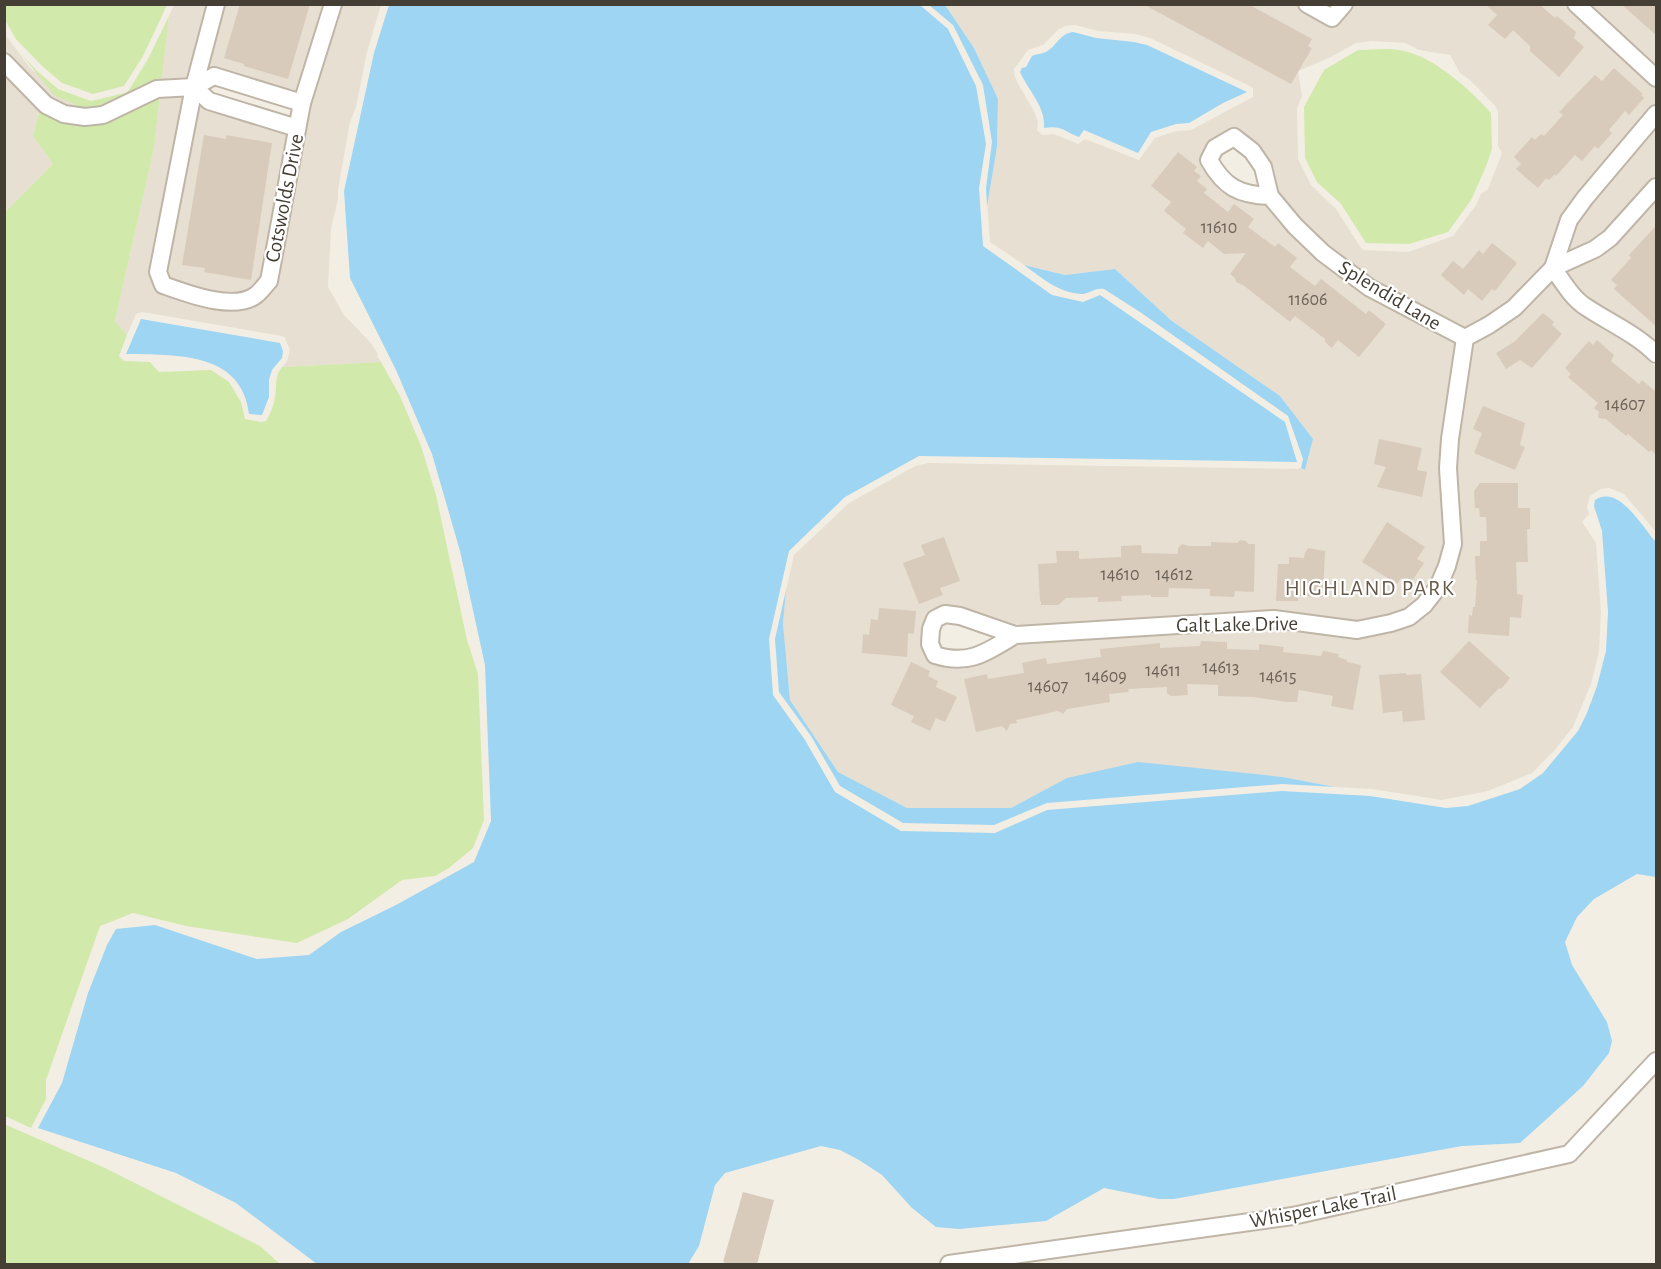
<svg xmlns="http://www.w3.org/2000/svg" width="1661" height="1269" font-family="'Alegreya Sans',sans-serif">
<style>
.residential{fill:#e7dfd2;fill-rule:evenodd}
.green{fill:#d1e9ab}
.water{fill:#9dd5f3}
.building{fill:#d8cbbc}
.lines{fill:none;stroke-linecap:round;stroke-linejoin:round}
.minor-casing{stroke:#bfb5a7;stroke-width:20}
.minor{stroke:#fff;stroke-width:16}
.labels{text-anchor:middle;stroke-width:4.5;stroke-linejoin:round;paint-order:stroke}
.number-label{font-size:18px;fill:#6a6156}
.street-label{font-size:21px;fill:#453e34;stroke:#fff}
.neighbourhood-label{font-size:22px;letter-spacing:1.5px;fill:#695b4b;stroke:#fff}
</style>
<rect width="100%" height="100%" fill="#f3eee4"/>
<g class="residential">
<path d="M174,5h34l-23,85 -34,185 5,14 4,4 46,15 31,2 19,-5 18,-18 35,-182 32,-100h40l-14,47 -11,55 -6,15 -12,68v9l-7,30 -3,58 16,28 26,27 8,12 -1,2 4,6 -99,5 5,-6 3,-11 -5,-12 -3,-2 -140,-24 -6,2 -9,21 -12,-14 39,-173 15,-132z"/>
<path d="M224,5h101l-28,88 -81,-25 -10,3z"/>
<path d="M945,5h618l93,85v12l-77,91 -17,24 -15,45 -4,1v4l-33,34 -45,28 -91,-48 -46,-35 -28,-26 -22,-27v-5h-2l-6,-26 -14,-18 -17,-14h-8l-19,11 -10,24 17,25 17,9 16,5h14l23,28 29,28 47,35 91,48 -5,36 -6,165 -13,38 -13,16 -13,12 -16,5 -33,6 -83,-11 -255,16 -1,-3 -4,3 -51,-19 -17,-2 -14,7 -10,31 6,16 5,4 14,5 17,1 31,-13 21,-13 258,-16 83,11 35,-6 21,-8 17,-14 31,-64 -5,-79 2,-27 13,-96 81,-64 11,16 16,17 42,24 35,30v165l-32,-38 -15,-6 -8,1 -11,7 -3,10 2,8 -7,8 14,21 5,69 -2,40 -8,32 -18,43 -19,24 -22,22 -44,18 -46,9 -70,-11 -37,-2 -52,-10 -69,-6 -147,7 -56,30h-104l-69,-36 -48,-72 -7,-76 3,-34 8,-35 55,-52 66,-37 13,-3 368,6 5,-1 4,2 8,-31 -33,-43 -108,-75 -57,-52 -50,6 -41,-10 -34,-23 -3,-42 10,-53 1,-48 -24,-51zM1075,25l23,6 37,3 15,4 100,48 3,2v9l-62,33 -15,1 -21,7 -16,22 -54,-21 -7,5 -24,-10 -12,1 -5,-5 1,-8 -4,-11 -17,-29 -3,-8v-5l14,-19 15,-5 15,-15 7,-4zM1372,41l33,2 14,7 31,5 10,18 11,8 25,26 2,5v34l4,7 -14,36 -7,5 -5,11 -23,31 -45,16 -44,-2 -3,-2 -25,-39 -25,-24 -13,-26 -1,-51 5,-12 -4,-25 33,-14 25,-14z"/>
<path d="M1589,5h67v62z"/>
<path d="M4,33l26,35 45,36 -8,20 -28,-12 -6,24 20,28 -48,48z"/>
<path d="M199,103l7,6 82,25 -26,143 -11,12 -14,4 -26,-2 -42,-13 -3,-7z"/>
<path d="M1656,126v49l-51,56 -13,10 -26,12 10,-29 15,-21z"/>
<path d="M1656,199v144l-27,-21 -40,-23 -15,-15 -8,-13z"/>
</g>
<g class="green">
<path d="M5,4h162v1l-24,51 -19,30 -31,8 -31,-11 -21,-18 -25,-26 -11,-19z"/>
<path d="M169,16l-15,132 -39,173 12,14 -8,21 5,5 26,1 9,10 52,-2 18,12 12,20 4,17 16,3 5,-1c4,-6 8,-17 9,-24 2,-12 -1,-20 7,-30l99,-5 19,34 21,50 15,49 31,145 11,34 6,146 -11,28 -24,20 -14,8 -33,4 -54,39 -51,24 -111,-17 -53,-13 -33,13 -54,154v19l-15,29 -26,-12v-904l48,-48 -20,-28 6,-24 28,12 8,-20 -20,-8 -34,-42 16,17 21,18 33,12 34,-8 4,-3 19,-31z"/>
<path d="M1358,50c14,0 32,-3 46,1 32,7 66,39 87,62l1,36 -7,20 -14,31 -23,32 -39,12 -43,-1 -25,-39 -24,-22 -12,-24 -1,-51 20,-37z"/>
<path d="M4,1124l101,44 155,78 20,18h-275z"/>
</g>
<g class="water">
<path d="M389,5h531l28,24 28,57 10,58 -7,44 4,58 69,49 31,7 17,-7 185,127 12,40 -378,-6 -74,41 -56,54 -20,88 4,56 32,45 30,52 66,39 94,2 52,-23 235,-19 88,5 76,12 22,-2 52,-17 23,-16 35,-42 9,-18 10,-27 9,-35 2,-39 -6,-81 -8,-25 1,-6c24,-16 47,27 61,42v335l-19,-3 -43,25 -17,18 -12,25 7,23 35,57 5,19 -3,12 -26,33 -63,57 -58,3 -288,53h-15l-55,-11 -58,33 -87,8 -23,-2 -24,-19 -30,-33 -23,-15 -19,-10 -19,-4 -96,27 -10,12 -16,61 -11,18h-371l-81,-61 -60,-30 -138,-45 24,-45 26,-90 19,-48 9,-16 39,-4 102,34 52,-4 32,-23 55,-27 78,-43 17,-41 -6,-156 -25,-114 -28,-97 -36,-84 -46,-92 -6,-87 30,-138z"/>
<path d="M929,5h16l29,43 24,51 -1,48 -10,59 -1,-18 6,-46 -9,-57 -30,-60z"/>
<path d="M1073,32l23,6 38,4 13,3 100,47 -24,11 -34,20 -13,1 -25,8 -13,21 -54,-23 -5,7c-16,-6 -17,-12 -35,-9 2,-21 -16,-38 -24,-56l2,-4 4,-1 6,-11c4,-2 10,-2 14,-4 11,-6 13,-18 27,-20z"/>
<path d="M1024,265l41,10 50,-6 57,52 108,75 33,43 -8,31 -4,-2 2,-9 -15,-43 -148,-104 -36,-23c-9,-2 -15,5 -23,5 -24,-2 -39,-16 -57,-29z"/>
<path d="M141,319l139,24 3,8 -1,7 -10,12 -3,10v17l-7,18 -13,-1c-7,-63 -75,-59 -123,-60z"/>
<path d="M786,590l-3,34 7,76 48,72 69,36h104l56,-30 71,-16 145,15 52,10 -53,-3 -235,19 -53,22 -91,-2 -63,-37 -29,-50 -32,-44 -4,-53z"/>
</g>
<g class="building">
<path d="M240,4h70l-22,75 -44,-13v-2l-20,-6z"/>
<path d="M1143,4h105l64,35 -4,7 4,2 -21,36z"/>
<path d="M1485,4h54l16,14 2,-2 19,16 -2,6 10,9 -25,30 -29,-26v-5l-17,-16 -8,9 -17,-14 9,-10z"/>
<path d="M1621,4h35v31z"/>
<path d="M1614,68l29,26 -2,1 3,3 -15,17 -4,-4 -16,19 3,3 -14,16 -3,-3 -13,15 -7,-6 -19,21 -1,-2 -6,6 -3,-2 -8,10 -22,-19 5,-5 -7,-7 18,-20 3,3 6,-6 3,2 19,-21 -4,-3 36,-37 7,6z"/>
<path d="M204,135l22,4v-4l46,8 -21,137 -47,-8 1,-4 -23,-3z"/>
<path d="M1178,152l19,15 -3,4 7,5 -4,5 10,8 -3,4 24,19 6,-8 20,15 -6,8 27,20 3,-4 19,15 -7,9 25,19 6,-7 45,35 3,-4 17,14 -27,33 -21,-17 -6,8 -7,-6v-3l-30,-23 -5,6 -47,-37 -7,-3 -1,-4 -5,-4 16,-21 -22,1 -16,-13 -5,7 -20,-15 3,-4 -22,-18 7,-9 -20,-16z"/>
<path d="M1656,226v100l-42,-37 3,-4 -6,-5 20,-22 -2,-3z"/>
<path d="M1492,243l25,20 -22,28 -3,-2 -10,12 -14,-12 -4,6 -23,-20 12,-14 10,8 16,-19 4,4z"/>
<path d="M1543,313l11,9 -2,3 10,9 -30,34 -12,-8 -14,9 -10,-16 18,-11z"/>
<path d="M1597,340l17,15 -3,6 28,23 3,-4 14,12v63l-5,-5 -2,2 -21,-18 -2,2 -20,-17 -8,-1 1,-6 -5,-4 4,-5 -30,-26 3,-3 -6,-6 24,-27 4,4z"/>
<path d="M1483,406l42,17 -5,22 5,2 -10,23 -41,-17 8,-20 -9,-4z"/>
<path d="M1379,439l43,9 -5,22 10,2 -5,25 -45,-10 9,-20 -12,-3z"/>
<path d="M1480,483h38v25h12v21h-3l1,33h-12l1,32 6,1 -2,23 -11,-1 -1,19 -41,-3 1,-18 3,1 1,-9h2l2,-27h-1l-1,-24h5v-15h7l-1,-24h-6l-1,-9h-4l-1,-17z"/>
<path d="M1387,522l38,25 -8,12 7,4 -14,21 -9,-6 -4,6 -35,-22z"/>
<path d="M944,537l16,44 -20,7 3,7 -24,9 -16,-41 22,-8 -4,-10z"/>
<path d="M1240,540l6,1 2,3h7l-1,48 -19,-1 -1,6 -24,-1v-7l-41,-1 -1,9h-17v-2l-30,1 1,5 -24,1v-5l-32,1 -8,7h-17v-4h-1l-2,-37 19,-1 -1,-12h23v8l42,-2v-11l20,-1 1,8 36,1v-6l4,-4 7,2h22v-4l26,1z"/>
<path d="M1308,548l17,3 -2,46 -25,-1v5h-22l2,-37h11v-7l15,1 1,-5z"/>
<path d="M879,608l37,3 -2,23 -6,-1 -1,24 -45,-4 1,-19 6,1 2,-16 7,1z"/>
<path d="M1201,641l26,1v7l32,1v-6l25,3 -1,5 38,4 2,-5 16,3 -1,3 9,3v2l14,3 -8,45 -22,-4 2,-10 -34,-6 -2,12h-10l-33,-5 -36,-1v-11l-31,-1 1,11 -17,1 -4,-3v-6l-39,2 1,3 -20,2 1,8 -43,7 -4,5 -5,-3 -42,9 1,3 -7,1 -3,7 -5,-5 -26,6 -12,-53 23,-5 1,5 36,-6 -2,-10 24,-5 1,6 54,-7 -1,-8 60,-6v5l40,-2z"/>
<path d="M1469,641l41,37 -8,10 -4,1 -18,19 -40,-36z"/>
<path d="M911,662l19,9 -2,5 10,5 -2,6 21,10 -12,25 -9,-4 -6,13 -19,-9 3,-6 -23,-11z"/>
<path d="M1406,673v2l15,-1 4,46 -22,2 -1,-11 -19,2 -4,-38z"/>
<path d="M743,1192l31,8 -17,64h-26l-8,-2z"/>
</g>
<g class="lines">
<g class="minor-casing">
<g id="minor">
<path d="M216,4l-22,83 -36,185 5,13c23,8 71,27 93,10 5,-4 9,-10 13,-14l33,-178 31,-99"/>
<path d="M1307,4l25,14 12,-14"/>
<path d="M1576,4l80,74"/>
<path d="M4,62l42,43 18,9 21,3 18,-2 54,-26 37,-2 20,-11 88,27"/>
<path d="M194,87l15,14 88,27"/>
<path d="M1270,196c-31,-1 -46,-9 -61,-36l6,-12 19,-11 18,14 11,16 7,29 25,30 28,27 47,35 95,50"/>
<path d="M1553,268l16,-48 16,-22 71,-84"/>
<path d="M1553,268c10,14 19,30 33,39 24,16 50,27 70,47"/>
<path d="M1015,635c-28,17 -46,31 -80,20l-5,-11 1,-15 4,-10 10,-5 15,2 55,19 259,-16 83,11 34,-7 18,-6 15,-12 14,-18 9,-21 6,-22 -5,-76 2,-29 15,-101 24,-13 25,-17 39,-40 42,-19 15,-11 46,-51"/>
<path d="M949,1264l344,-48 276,-62 87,-93"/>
</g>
</g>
<use href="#minor" class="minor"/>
</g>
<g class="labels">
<g class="number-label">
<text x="1219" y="233">11610</text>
<text x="1308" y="305">11606</text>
<text x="1625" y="410">14607</text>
<text x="1120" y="580">14610</text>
<text x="1174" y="580">14612</text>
<text x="1221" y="673">14613</text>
<text x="1163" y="676">14611</text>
<text x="1106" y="682">14609</text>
<text x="1278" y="682">14615</text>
<text x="1048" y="692">14607</text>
</g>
<g class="street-label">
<text transform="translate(284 198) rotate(-79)" y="7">Cotswolds Drive</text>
<text transform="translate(1390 295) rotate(31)" y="7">Splendid Lane</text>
<text transform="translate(1237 624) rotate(-1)" y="7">Galt Lake Drive</text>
<text transform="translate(1323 1207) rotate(-11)" y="7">Whisper Lake Trail</text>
</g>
<g class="neighbourhood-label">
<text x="1370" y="595">HIGHLAND PARK</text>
</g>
</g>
<rect width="1661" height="1269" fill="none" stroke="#453e34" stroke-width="12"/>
</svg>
